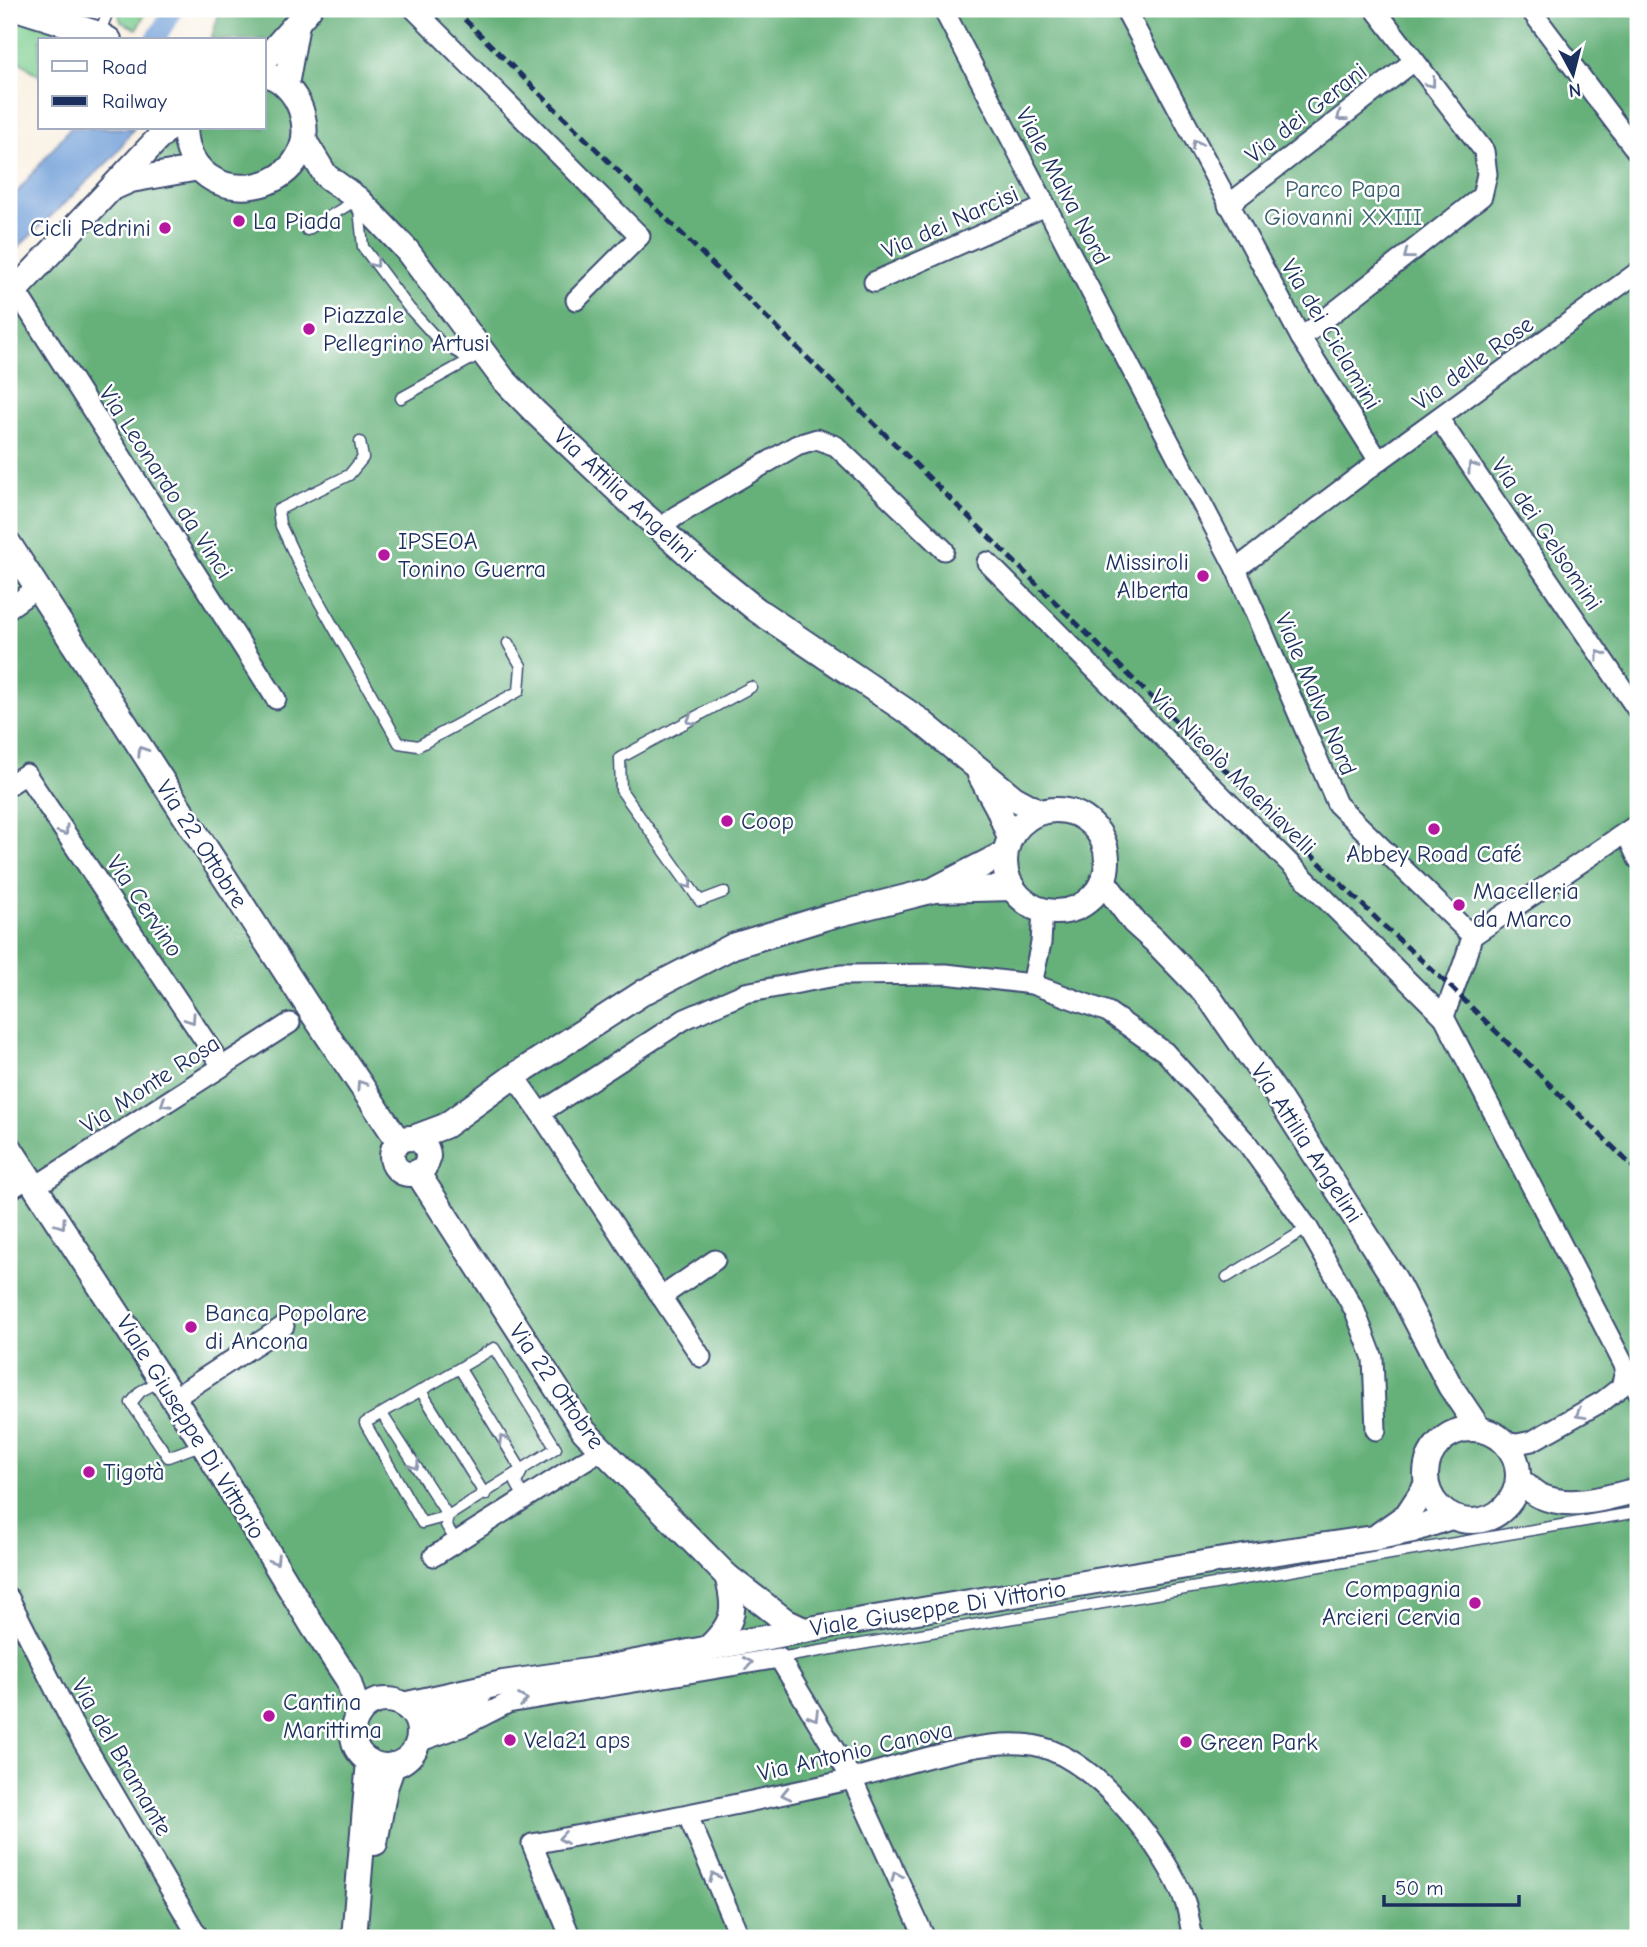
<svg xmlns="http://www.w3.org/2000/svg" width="1647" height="1947" font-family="'Comic Neue',sans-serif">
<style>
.green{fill:#7dce8f;stroke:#4c7e76;stroke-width:2}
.forest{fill:#66b17a;stroke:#40706c;stroke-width:2}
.water{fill:#6e9dd7;stroke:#44669a;stroke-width:2}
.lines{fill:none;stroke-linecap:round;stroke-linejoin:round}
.canal{stroke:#6e9dd7;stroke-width:19}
.service-casing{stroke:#3c4c71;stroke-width:13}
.minor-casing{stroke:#3c4c71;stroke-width:23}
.tertiary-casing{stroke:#3c4c71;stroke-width:28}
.service{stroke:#fff;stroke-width:10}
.minor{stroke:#fff;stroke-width:19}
.tertiary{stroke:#fff;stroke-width:24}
.rail{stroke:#1b2f5e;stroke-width:5;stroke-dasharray:10 5;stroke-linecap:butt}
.oneway{stroke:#8d97ae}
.poi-dot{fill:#b5179e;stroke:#fff;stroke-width:2.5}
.labels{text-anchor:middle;stroke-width:5;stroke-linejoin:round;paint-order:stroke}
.street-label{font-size:24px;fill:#1b2f5e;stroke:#fff}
.park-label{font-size:24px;fill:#385f6d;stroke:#fff}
.poi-label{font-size:24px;fill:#1b2f5e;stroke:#fff;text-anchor:start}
</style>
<rect width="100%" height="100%" fill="#fff"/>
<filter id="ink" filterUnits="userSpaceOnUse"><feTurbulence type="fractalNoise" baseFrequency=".0143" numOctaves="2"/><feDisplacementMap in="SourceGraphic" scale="14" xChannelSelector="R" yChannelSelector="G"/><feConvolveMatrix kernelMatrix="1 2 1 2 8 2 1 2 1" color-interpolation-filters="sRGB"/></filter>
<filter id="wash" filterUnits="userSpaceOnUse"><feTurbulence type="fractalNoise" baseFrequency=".00686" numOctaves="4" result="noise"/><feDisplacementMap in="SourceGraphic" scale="28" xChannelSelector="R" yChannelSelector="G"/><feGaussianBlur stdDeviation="1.57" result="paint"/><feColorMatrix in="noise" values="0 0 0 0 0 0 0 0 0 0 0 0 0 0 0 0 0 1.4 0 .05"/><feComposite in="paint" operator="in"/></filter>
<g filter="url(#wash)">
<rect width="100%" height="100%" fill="#f8eede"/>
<g class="green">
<path d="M123,9h24l-10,20 -16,-7 -2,-8z"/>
<path d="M9,18l13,2 63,20h-45v36l-31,-22z"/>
</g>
<path class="forest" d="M220,9h1418v1929h-1629v-1639l175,-168 1,-3h79v-88h-53z"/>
<path class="water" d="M70,128h64l-21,29 -104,99v-54z"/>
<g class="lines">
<path class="canal" d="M155,40l19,-31"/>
</g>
</g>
<g filter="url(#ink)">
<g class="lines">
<g class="service-casing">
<g id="service">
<path d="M99,34l10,-25"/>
<path d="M307,230l51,-31 5,48 46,61 32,35 29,16"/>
<path d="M401,398l72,-40"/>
<path d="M360,442l3,16 -14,17 -71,35 2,14 23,49 96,170 19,3 101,-55 2,-25 -13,-23"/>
<path d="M724,892l-24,9 -79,-111 -1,-32 131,-71"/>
<path d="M1227,1277l81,-49"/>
<path d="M494,1348l62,100 -108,68 -26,7 -57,-100z"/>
<path d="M460,1369l62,102 -6,12 9,16"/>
<path d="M162,1380l-21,11 -10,12 37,54 35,-13"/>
<path d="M421,1391l64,104"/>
<path d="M382,1414l66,102 -2,9 10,16"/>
<path d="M779,1658l859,-146"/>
</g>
</g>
<g class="minor-casing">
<g id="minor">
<path d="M414,9l226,227 -64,64"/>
<path d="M943,9l293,560 101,235 135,132c-7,28 -19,53 -28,81l194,375"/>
<path d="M1125,9l176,329 78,123"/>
<path d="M1530,9l108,144"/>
<path d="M1228,205l186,-144"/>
<path d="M874,282l172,-76"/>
<path d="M16,291l260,408"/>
<path d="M1301,338l181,-142 5,-22 -3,-23 -109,-142"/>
<path d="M1439,419l199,292"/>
<path d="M660,529l16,-13 121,-71 20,-6 19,7 108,104"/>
<path d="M987,562l457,455"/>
<path d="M1236,569l143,-108 259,-189"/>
<path d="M9,608l28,-20"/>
<path d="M9,785l17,-11 196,292"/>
<path d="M1626,833l12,26"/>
<path d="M1472,936l166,-112"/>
<path d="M1032,984l9,-41 2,-33"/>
<path d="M514,1076l26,37"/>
<path d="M36,1186l254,-163"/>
<path d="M9,1190l21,-13"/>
<path d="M661,1297l54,-37"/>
<path d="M701,1357l-161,-244 145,-94 60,-26 96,-18 105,-1 86,10 76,28 57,40 82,91 61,85 47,83 18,47 3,72"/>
<path d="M174,1398l110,-72"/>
<path d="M1505,1442l12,2 15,-3 71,-40 18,-14 5,-19"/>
<path d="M434,1556l167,-106"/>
<path d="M9,1598l63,125 127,215"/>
<path d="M418,1742l43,-15 47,-24 271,-45 73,121 73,159"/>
<path d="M688,1816l52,122"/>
<path d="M571,1938l-39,-94c103,-19 205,-39 307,-62 54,-13 148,-49 202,-35 57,15 124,101 144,155 4,11 5,25 8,36"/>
</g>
</g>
<g class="tertiary-casing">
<g id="tertiary">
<path d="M19,9l80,25 10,6"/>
<path d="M264,60l45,-51"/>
<path d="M286,85l11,-61"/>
<path d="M185,128c3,93 143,67 116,-18 -6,-17 -19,-31 -37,-37"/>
<path d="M304,140l22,36 32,23 48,50 97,130 33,34 97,92 68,60 56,45 161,109 96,79 26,14"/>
<path d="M115,187l16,-7 68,-12"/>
<path d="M9,297l159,-169"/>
<path d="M9,544l302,467 88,131"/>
<path d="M980,775l18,33 12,30"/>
<circle cx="1056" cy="861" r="51"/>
<path d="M1103,881l31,41 20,18 55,57 66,95 120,188 55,106 29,43"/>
<path d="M937,888l68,-35"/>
<path d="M413,1138l32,-12 69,-50 130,-84 89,-46 94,-29 107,-27 79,-2"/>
<circle cx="410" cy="1156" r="18"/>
<path d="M9,1147l194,297 111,184 34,52 11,34"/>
<path d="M417,1172l167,259 143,145 60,46 17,8"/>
<circle cx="1472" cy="1475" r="46"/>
<path d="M1518,1479c7,6 15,14 22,17 31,14 68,1 98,-6"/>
<path d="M1380,1534l27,-19 19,-29"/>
<path d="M707,1649c27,-25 30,-38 20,-73"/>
<circle cx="386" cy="1733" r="33"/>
<path d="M403,1705l100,-22 91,-13 227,-43 389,-65 164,-24 39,-8 38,-13"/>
<path d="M419,1730l59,-33"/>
<path d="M375,1843l10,-55 8,-23"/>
<path d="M354,1938l15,-177"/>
</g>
</g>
<use href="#service" class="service"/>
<use href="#minor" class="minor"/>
<use href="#tertiary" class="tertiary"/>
<path class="rail" d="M454,9l757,747 172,169 70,64 185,183"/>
</g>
<defs><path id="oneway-chevron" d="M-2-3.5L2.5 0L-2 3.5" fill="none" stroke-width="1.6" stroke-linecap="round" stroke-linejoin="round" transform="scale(1.75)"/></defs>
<g class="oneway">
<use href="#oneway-chevron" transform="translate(1431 83) rotate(52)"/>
<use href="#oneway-chevron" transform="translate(1341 117) rotate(142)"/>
<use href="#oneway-chevron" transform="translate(1196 144) rotate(-118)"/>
<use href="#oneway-chevron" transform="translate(1408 255) rotate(142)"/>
<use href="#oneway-chevron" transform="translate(375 263) rotate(52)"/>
<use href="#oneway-chevron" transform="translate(1472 467) rotate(-124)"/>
<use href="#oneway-chevron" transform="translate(1600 655) rotate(-124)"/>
<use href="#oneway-chevron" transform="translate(691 720) rotate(151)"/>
<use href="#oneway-chevron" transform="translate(142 751) rotate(-123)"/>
<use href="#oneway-chevron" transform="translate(64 831) rotate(56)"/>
<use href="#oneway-chevron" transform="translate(688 884) rotate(54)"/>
<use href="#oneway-chevron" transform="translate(191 1019) rotate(56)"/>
<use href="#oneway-chevron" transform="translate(361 1085) rotate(-124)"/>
<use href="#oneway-chevron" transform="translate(165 1103) rotate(147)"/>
<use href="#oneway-chevron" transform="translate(61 1224) rotate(56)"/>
<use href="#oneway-chevron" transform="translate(1580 1414) rotate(150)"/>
<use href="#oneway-chevron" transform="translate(503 1440) rotate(-121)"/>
<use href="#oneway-chevron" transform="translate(415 1465) rotate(57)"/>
<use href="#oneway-chevron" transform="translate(275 1560) rotate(58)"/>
<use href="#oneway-chevron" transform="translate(748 1663) rotate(-9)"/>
<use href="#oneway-chevron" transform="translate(523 1700) rotate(-10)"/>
<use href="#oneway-chevron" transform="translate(814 1716) rotate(59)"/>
<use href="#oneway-chevron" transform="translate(786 1794) rotate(167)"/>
<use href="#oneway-chevron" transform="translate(563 1838) rotate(170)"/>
<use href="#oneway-chevron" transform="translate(896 1876) rotate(-114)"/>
<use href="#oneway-chevron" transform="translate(714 1877) rotate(-113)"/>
</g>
</g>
<g class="poi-dot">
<circle cx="239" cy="221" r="7"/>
<circle cx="165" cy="228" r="7"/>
<circle cx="309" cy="329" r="7"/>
<circle cx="384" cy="555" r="7"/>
<circle cx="1203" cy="576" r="7"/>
<circle cx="727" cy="821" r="7"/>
<circle cx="1434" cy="829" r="7"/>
<circle cx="1459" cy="905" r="7"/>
<circle cx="191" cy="1327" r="7"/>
<circle cx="89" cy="1472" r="7"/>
<circle cx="1475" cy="1603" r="7"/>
<circle cx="269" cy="1716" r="7"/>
<circle cx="510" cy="1740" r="7"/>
<circle cx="1186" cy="1742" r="7"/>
</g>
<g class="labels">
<g class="street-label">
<text transform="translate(1306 113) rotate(-38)" y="8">Via dei Gerani</text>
<text transform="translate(1063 186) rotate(62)" y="8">Viale Malva Nord</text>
<text transform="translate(950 222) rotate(-24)" y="8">Via dei Narcisi</text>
<text transform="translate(1331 334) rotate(59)" y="8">Via dei Ciclamini</text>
<text transform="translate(1473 363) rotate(-36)" y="8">Via delle Rose</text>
<text transform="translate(166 482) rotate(57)" y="8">Via Leonardo da Vinci</text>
<text transform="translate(625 495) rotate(43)" y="8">Via Attilia Angelini</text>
<text transform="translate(1547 534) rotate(56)" y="8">Via dei Gelsomini</text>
<text transform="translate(1316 694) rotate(67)" y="8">Viale Malva Nord</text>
<text transform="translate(1233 772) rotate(45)" y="8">Via Nicolò Machiavelli</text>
<text transform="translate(202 844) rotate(57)" y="8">Via 22 Ottobre</text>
<text transform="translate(145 906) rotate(56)" y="8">Via Cervino</text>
<text transform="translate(150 1084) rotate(-33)" y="8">Via Monte Rosa</text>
<text transform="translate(1307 1143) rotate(57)" y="8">Via Attilia Angelini</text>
<text transform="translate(557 1386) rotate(55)" y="8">Via 22 Ottobre</text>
<text transform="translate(191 1427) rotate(58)" y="8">Viale Giuseppe Di Vittorio</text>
<text transform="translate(938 1608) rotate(-9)" y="8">Viale Giuseppe Di Vittorio</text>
<text transform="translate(855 1751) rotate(-13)" y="8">Via Antonio Canova</text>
<text transform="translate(122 1757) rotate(60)" y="8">Via del Bramante</text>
</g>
<g class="park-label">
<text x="1343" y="197">Parco Papa<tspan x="1343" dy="28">Giovanni XXIII</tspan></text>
</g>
<g class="poi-label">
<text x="253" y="229">La Piada</text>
<text x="151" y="236" text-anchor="end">Cicli Pedrini</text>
<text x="323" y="323">Piazzale<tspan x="323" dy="28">Pellegrino Artusi</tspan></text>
<text x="398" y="549">IPSEOA<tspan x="398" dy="28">Tonino Guerra</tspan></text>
<text x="1189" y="570" text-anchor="end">Missiroli<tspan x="1189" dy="28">Alberta</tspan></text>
<text x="741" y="829">Coop</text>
<text x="1434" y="862" text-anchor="middle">Abbey Road Café</text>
<text x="1473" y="899">Macelleria<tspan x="1473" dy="28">da Marco</tspan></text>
<text x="205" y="1321">Banca Popolare<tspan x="205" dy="28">di Ancona</tspan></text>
<text x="103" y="1480">Tigotà</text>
<text x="1461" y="1597" text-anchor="end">Compagnia<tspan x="1461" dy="28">Arcieri Cervia</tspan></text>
<text x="283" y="1710">Cantina<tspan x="283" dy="28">Marittima</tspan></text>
<text x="524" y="1748">Vela21 aps</text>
<text x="1200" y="1750">Green Park</text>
</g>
</g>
<rect width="1647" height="1947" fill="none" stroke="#fff" stroke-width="35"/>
<rect x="38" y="38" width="228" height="91" fill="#ffffff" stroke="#a4acbf" stroke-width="2"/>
<rect x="52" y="61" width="35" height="10" fill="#ffffff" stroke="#a4acbf" stroke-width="2"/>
<text x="102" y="74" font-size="21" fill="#1b2f5e">Road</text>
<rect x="52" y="96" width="35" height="10" fill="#1b2f5e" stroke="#a4acbf" stroke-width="2"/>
<text x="102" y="108" font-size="21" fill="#1b2f5e">Railway</text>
<g transform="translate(1573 74) rotate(173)" stroke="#ffffff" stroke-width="5" paint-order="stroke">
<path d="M0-5L12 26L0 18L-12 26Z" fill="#1b2f5e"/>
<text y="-10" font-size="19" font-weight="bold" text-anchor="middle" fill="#1b2f5e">N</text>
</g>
<path d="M1384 1895v10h135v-10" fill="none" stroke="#1b2f5e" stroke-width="3.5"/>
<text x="1395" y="1895" font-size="21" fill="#1b2f5e" stroke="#ffffff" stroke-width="5" paint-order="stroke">50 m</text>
</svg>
